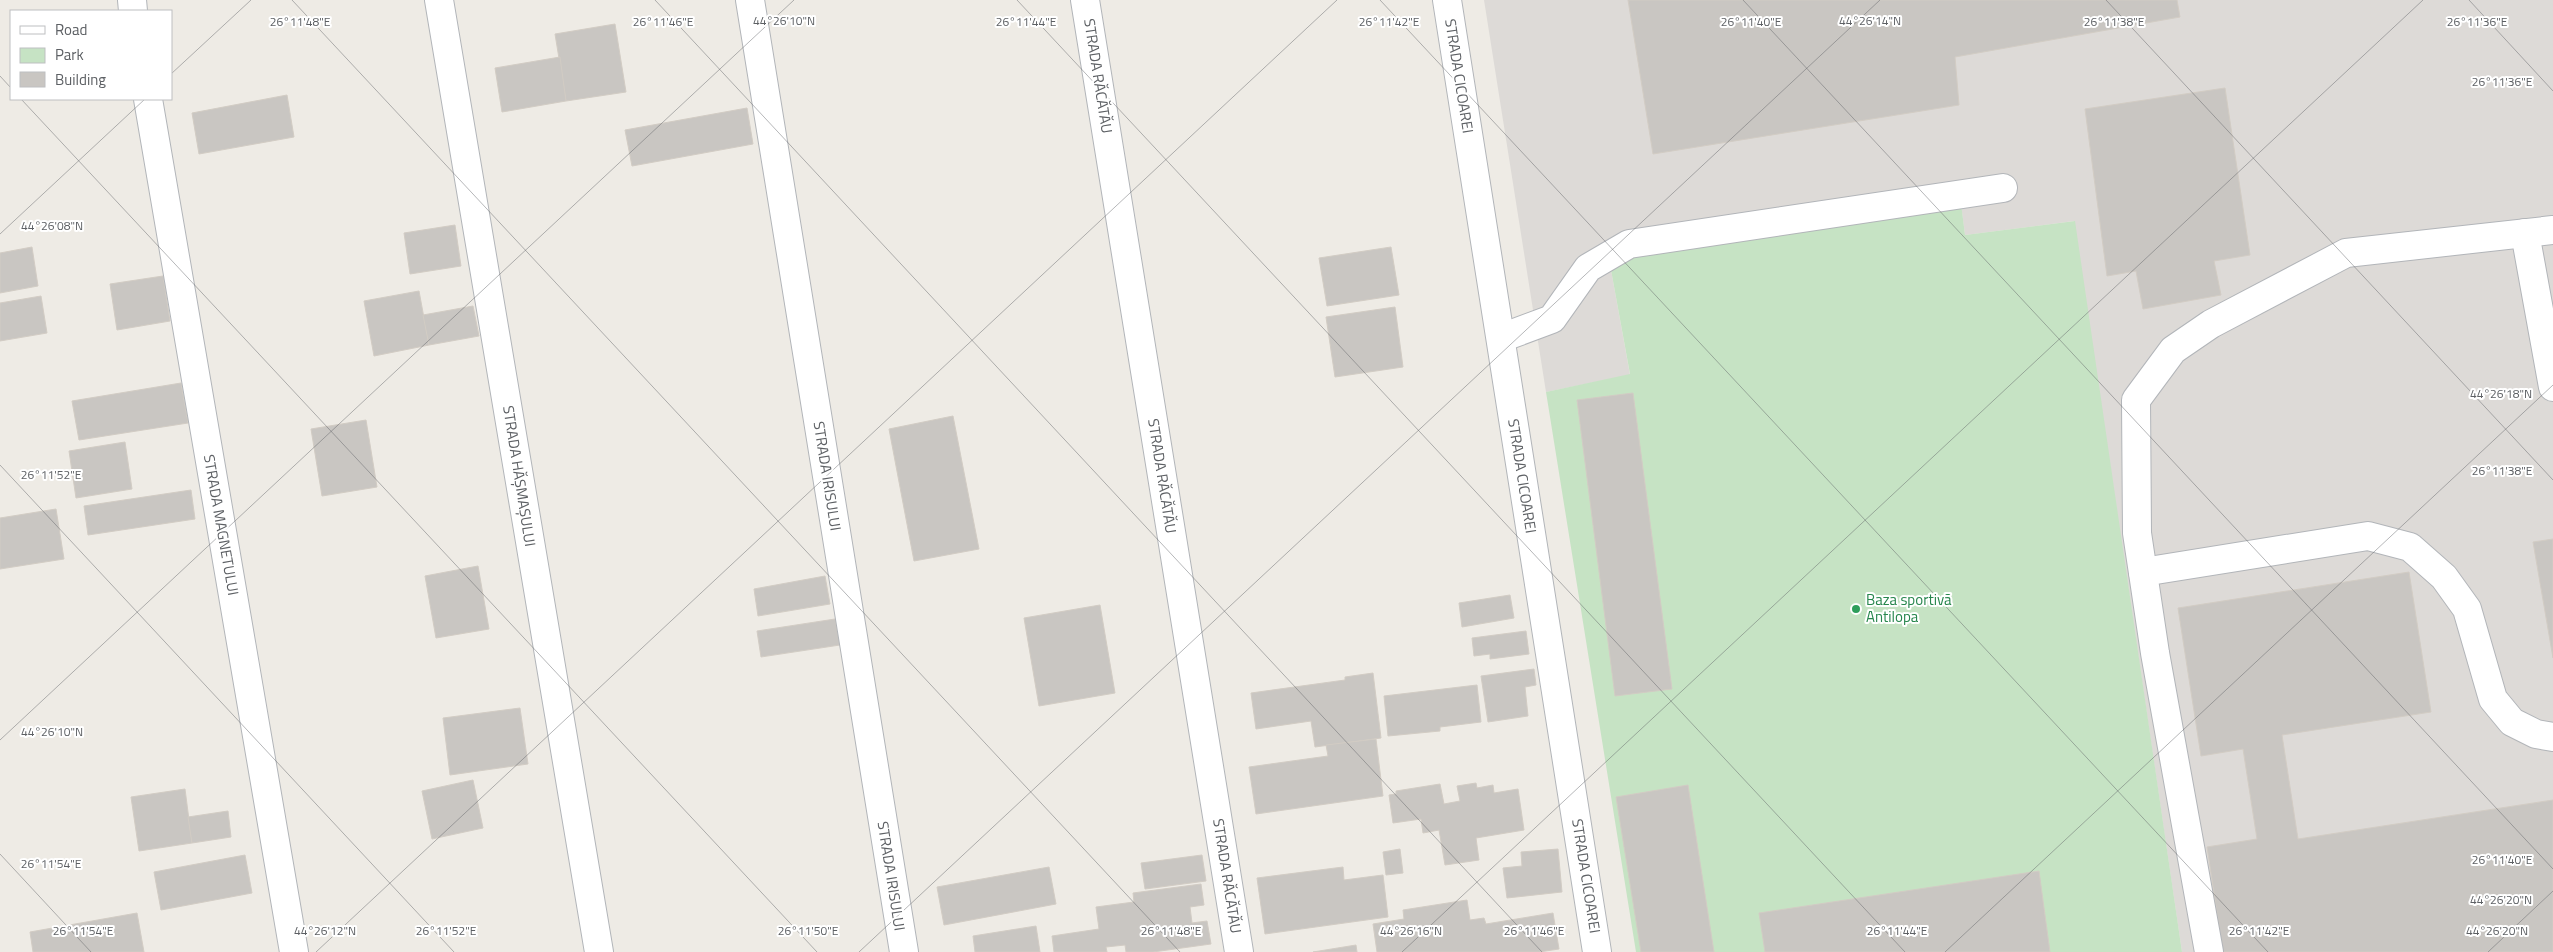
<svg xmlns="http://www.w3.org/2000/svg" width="2553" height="952" font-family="'Titillium Web',sans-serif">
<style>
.industrial{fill:#dddad7}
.green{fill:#c6e3c4}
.building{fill:#c9c6c2;stroke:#d2ccc4}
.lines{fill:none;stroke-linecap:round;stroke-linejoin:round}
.minor-casing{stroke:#b2b5b9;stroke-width:30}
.minor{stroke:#fff;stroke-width:28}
.ticks{fill:none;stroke:#5d6064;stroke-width:1;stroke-opacity:0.45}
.leisure-dot{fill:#2e9e5b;stroke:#fff;stroke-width:2}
.labels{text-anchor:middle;stroke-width:4;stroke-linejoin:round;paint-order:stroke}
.street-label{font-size:15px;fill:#5d6064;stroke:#fff}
.leisure-label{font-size:15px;fill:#27864d;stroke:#fff;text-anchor:start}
.ticks-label{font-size:12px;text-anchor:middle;fill:#5d6064;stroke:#fff;stroke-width:4;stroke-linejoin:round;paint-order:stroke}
</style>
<rect width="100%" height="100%" fill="#eeebe5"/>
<path class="industrial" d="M1484,0h1069v952h-371l-108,-731 -109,14 -5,-39 -351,63 21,116 -84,17z"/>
<path class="green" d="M1960,195l5,40 110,-14 107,731h-546l-90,-560 84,-18 -21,-115z"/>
<g class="building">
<path d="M1628,0h549l3,17 -225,40 4,48 -306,49z"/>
<path d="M615,24l11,68 -60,9 -11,-67z"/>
<path d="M560,57l6,44 -64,11 -7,-44z"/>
<path d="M2225,88l25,167 -36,6 7,34 -78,14 -7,-38 -29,5 -22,-167z"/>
<path d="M287,95l7,42 -95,17 -7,-41z"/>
<path d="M747,108l6,36 -121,22 -7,-36z"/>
<path d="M455,225l6,41 -51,8 -6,-41z"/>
<path d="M32,247l6,39 -38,7v-40z"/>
<path d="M1391,247l8,48 -72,11 -8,-48z"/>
<path d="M163,276l7,45 -53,9 -7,-46z"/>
<path d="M419,291l10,54 -55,11 -10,-55z"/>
<path d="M41,296l6,37 -47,8v-38z"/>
<path d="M473,306l6,30 -50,9 -6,-30z"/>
<path d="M1395,307l8,60 -68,10 -9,-60z"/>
<path d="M181,383l7,40 -109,17 -7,-39z"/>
<path d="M1633,393l39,296 -57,7 -38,-296z"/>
<path d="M953,416l26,133 -65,12 -25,-132z"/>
<path d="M366,420l11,67 -55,9 -11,-67z"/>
<path d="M125,442l7,47 -56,9 -7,-47z"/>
<path d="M191,490l4,29 -107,16 -4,-29z"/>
<path d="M56,509l8,50 -64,10v-51z"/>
<path d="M2553,539v119l-20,-116z"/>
<path d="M478,566l11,63 -53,9 -11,-62z"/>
<path d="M2409,572l22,140 -149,23 16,104 255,-39v152h-330l-16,-105 50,-8 -14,-90 -42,7 -23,-148z"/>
<path d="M825,576l5,28 -72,12 -4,-27z"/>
<path d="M1510,595l4,23 -52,9 -3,-24z"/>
<path d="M1100,605l15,88 -76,13 -15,-88z"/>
<path d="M835,619l5,26 -79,12 -4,-26z"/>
<path d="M1526,631l3,23 -39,5v-5l-16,2 -2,-18z"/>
<path d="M1534,669l2,16 -11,2 3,29 -40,6 -7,-46z"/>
<path d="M1373,673l8,65 -66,9 -4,-26 -55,8 -5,-36 94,-13v-3z"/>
<path d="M1477,685l4,37 -41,5v4l-52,5 -4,-40z"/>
<path d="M520,708l8,56 -78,11 -7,-57z"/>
<path d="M1376,739l7,57 -127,18 -7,-47 79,-11 -2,-11z"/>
<path d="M473,780l10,48 -51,11 -10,-48z"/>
<path d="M1476,783l1,5 16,-3 1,8 24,-4 6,41 -48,8 3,22 -34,5 -6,-35 -16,3 -2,-14 -28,4 -4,-28 7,-1v-3l44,-7 4,20 16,-3 -3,-15z"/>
<path d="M1688,785l26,167h-73l-25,-155z"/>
<path d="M185,789l7,54 -53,8 -8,-54z"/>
<path d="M228,811l3,26 -39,6 -4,-26z"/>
<path d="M1400,849l3,24 -17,2 -3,-23z"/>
<path d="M1558,849l4,43 -55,6 -4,-30 19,-2 -1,-14z"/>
<path d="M245,855l7,38 -91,17 -7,-38z"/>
<path d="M1202,855l4,26 -61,8 -4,-26z"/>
<path d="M1049,867l7,37 -112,21 -7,-38z"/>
<path d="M1343,867l1,13 39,-5 5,42 -123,17 -8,-56z"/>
<path d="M2039,871l11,81h-285l-6,-39z"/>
<path d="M1201,884l3,21 -14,2 2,16 15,-2 4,23 -58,8h-27l-1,-7 -19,2 1,5h-53l-2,-16 47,-7 -3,-22 38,-5 -1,-9z"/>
<path d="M1467,900l3,20 14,-2 2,6 67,-11 6,36 -20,3h-162l-4,-28 31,-5 -1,-9z"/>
<path d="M137,913l7,39h-111l-3,-20z"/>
<path d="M1036,926l4,26h-65l-2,-16z"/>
<path d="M1356,945l1,7h-44z"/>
</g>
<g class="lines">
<g class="minor-casing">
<g id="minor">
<path d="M132,0l1,11"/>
<path d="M439,0l160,952"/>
<path d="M750,0l154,952"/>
<path d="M1085,0l154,952"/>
<path d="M1447,0l150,952"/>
<path d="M148,99l146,853"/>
<path d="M2525,233l28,154"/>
<path d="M1501,338l51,-19 36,-51 41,-24 374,-56"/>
<path d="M2143,572l225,-36 42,11 34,30 23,32 26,90 19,23 24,12 17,3"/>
<path d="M2209,952l-54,-299 -18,-120 -1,-133 37,-50 38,-26 135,-71 207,-23"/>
</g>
</g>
<use href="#minor" class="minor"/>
</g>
<path class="ticks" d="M292,0l888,952M655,0l887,952M1017,0l888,952M1380,0l888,952M1743,0l810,869M2106,0l447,480M2469,0l84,91M171,74l80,-74M0,76l11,12M21,99l796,853M0,234l145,-135M0,465l454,487M0,740l794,-740M0,854l91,98M316,952l1021,-952M859,952l1021,-952M1402,952l1021,-952M1945,952l608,-567M2488,952l65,-61"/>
<circle class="leisure-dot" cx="1856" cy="609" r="5"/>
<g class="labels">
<g class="street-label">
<text transform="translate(1098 76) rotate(81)" y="5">STRADA RĂCĂTĂU</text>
<text transform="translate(1459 76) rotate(81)" y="5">STRADA CICOAREI</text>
<text transform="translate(519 476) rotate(81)" y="5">STRADA HĂȘMAȘULUI</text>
<text transform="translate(827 476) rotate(81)" y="5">STRADA IRISULUI</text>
<text transform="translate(1162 476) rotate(81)" y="5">STRADA RĂCĂTĂU</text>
<text transform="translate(1522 476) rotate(81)" y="5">STRADA CICOAREI</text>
<text transform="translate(221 525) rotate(80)" y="5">STRADA MAGNETULUI</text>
<text transform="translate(891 876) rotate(81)" y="5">STRADA IRISULUI</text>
<text transform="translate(1227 876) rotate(81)" y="5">STRADA RĂCĂTĂU</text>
<text transform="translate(1586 876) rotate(81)" y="5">STRADA CICOAREI</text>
</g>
<g class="leisure-label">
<text x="1866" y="605">Baza sportivă<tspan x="1866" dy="17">Antilopa</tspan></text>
</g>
</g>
<g class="ticks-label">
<text x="784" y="25">44°26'10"N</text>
<text x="1870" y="25">44°26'14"N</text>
<text x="300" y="26">26°11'48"E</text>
<text x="663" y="26">26°11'46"E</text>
<text x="1026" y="26">26°11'44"E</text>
<text x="1389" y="26">26°11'42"E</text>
<text x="1751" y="26">26°11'40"E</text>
<text x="2114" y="26">26°11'38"E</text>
<text x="2477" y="26">26°11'36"E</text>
<text x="2502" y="86">26°11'36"E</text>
<text x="52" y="230">44°26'08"N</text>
<text x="2501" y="398">44°26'18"N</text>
<text x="2502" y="475">26°11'38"E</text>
<text x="51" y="479">26°11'52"E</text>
<text x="52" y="736">44°26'10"N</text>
<text x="2502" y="864">26°11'40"E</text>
<text x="51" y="868">26°11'54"E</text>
<text x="2501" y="904">44°26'20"N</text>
<text x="83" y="935">26°11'54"E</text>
<text x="446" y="935">26°11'52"E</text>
<text x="808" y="935">26°11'50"E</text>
<text x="1171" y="935">26°11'48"E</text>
<text x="1534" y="935">26°11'46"E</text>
<text x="1897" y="935">26°11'44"E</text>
<text x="2259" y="935">26°11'42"E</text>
<text x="325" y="935">44°26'12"N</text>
<text x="1411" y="935">44°26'16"N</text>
<text x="2497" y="935">44°26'20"N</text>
</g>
<rect x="10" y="10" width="162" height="90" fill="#ffffff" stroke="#bebfc1"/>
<rect x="20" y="26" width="25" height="8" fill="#ffffff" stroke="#bebfc1"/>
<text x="55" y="35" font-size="15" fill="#5d6064">Road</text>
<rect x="20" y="48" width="25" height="15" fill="#c6e3c4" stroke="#bebfc1"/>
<text x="55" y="60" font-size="15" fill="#5d6064">Park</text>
<rect x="20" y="72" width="25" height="15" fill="#c9c6c2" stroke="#bebfc1"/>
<text x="55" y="85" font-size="15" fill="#5d6064">Building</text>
</svg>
